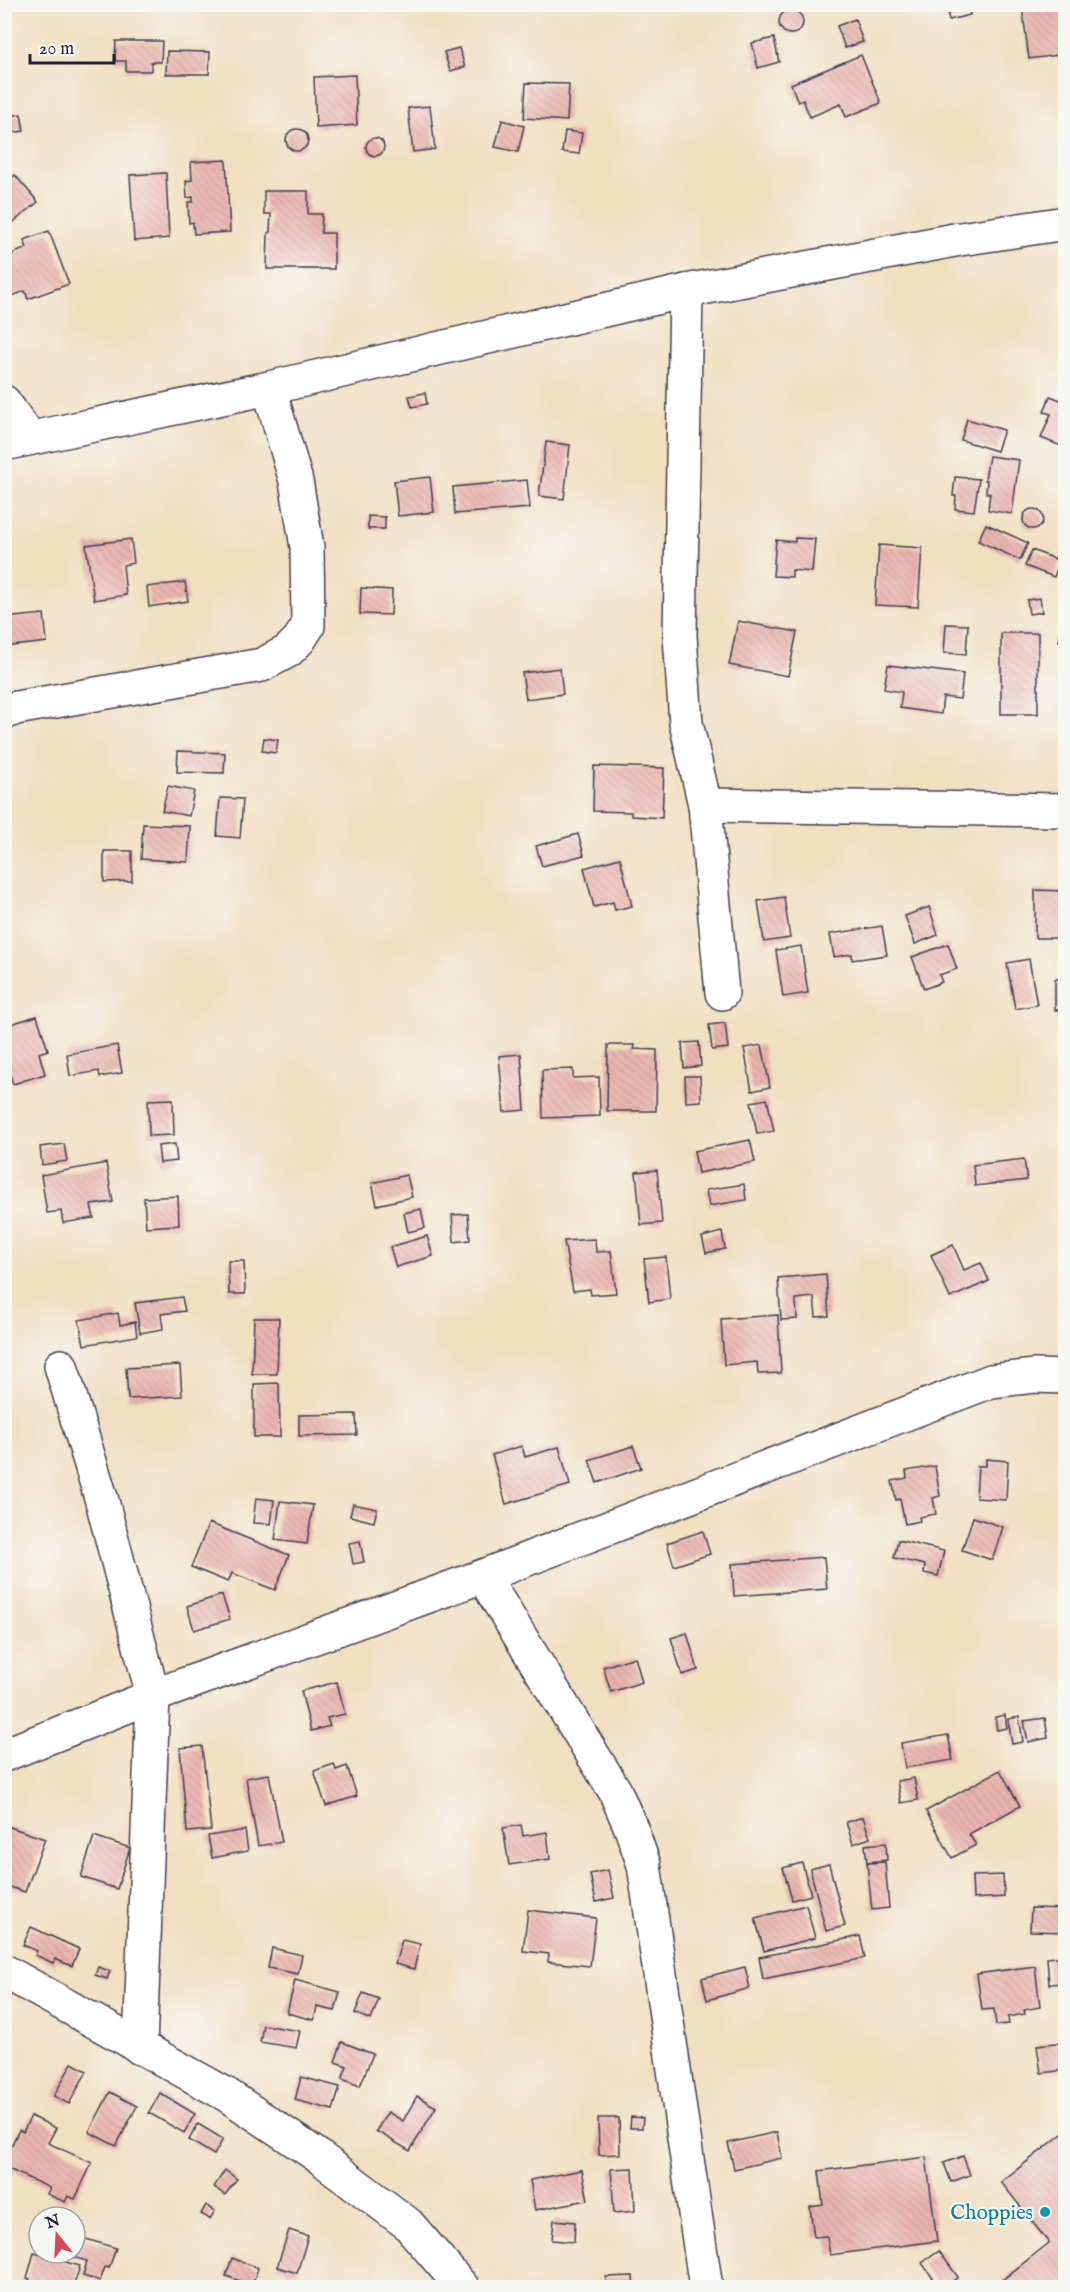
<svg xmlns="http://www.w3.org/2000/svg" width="1070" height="2292" font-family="'IM FELL English',serif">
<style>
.building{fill:url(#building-back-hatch)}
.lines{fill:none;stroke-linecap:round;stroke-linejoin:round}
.minor-casing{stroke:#413e4f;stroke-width:36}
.tertiary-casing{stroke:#413e4f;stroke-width:36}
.minor{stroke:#fff;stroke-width:33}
.tertiary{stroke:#fff;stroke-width:33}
.culture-dot{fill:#0f9aa8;stroke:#f6f6f2;stroke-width:2}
.labels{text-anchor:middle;stroke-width:4.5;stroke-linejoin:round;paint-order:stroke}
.culture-label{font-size:21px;fill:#0d838f;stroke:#f6f6f2;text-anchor:end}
</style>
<defs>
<pattern id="building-back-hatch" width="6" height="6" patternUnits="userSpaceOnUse" patternTransform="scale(1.5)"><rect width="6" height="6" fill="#eab4af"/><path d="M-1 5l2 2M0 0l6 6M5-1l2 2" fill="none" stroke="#c89a97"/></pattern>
</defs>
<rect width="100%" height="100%" fill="#f6f6f2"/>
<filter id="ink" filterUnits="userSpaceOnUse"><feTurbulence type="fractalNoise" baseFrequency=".0167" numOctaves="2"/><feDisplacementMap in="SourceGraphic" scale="12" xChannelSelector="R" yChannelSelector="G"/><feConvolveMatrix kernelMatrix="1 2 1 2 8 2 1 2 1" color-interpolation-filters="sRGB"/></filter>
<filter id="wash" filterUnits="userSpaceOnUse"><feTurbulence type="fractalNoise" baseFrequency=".008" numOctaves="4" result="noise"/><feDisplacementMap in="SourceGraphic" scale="24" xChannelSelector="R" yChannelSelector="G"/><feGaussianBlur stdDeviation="1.35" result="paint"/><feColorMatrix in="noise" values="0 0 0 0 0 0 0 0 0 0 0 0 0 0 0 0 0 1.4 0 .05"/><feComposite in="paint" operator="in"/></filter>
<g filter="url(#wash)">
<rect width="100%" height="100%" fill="#f1dfc1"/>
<g id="blocks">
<g class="building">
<path d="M946,4h21l3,11 -21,5z"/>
<path d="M1035,4h27l4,25v25l-37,5 -7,-53z"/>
<circle cx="791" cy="22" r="12"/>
<path d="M855,19l8,23 -18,6 -8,-22z"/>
<path d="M774,38l5,24 -21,6 -6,-25z"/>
<path d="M116,41h46l-1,21h-10v9h-25v-10h-11z"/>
<path d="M459,48l6,19 -15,4 -6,-19z"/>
<path d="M167,51l43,1 -1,22h-43z"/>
<path d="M861,55l20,48 -35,14 -5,-13 -31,13 -7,-17 -5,2 -7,-18z"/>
<path d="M355,75l2,50 -41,3 -2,-51z"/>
<path d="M526,83l43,1 -2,37 -43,-3z"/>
<path d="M430,106l5,43 -22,3 -5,-44z"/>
<path d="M21,114l3,17 -20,3v-17z"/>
<path d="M502,120l22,6 -6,26 -23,-5z"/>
<circle cx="297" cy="140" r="11"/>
<path d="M565,131l17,2 -3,21 -17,-2z"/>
<circle cx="375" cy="147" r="9"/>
<path d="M226,160l4,72 -36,2 -1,-12 -4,1 -1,-21h5v-5l-6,1 -1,-17 6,-1 -1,-18z"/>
<path d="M166,173l3,65 -35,3 -4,-66z"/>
<path d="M15,175l23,27 -34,28v-46z"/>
<path d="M264,191h44v23h14l-1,19h13v36h-67l1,-36 2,-1 1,-18h-7z"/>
<path d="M49,231l20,53 -41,15 -3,-8 -21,8v-42l23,-9 -3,-8z"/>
<path d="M425,393l2,11 -15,3 -3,-11z"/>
<path d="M1050,396l16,6v46l-25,-10 10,-24 -7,-2z"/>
<path d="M967,419l37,11 -7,21 -36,-11z"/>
<path d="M546,442l24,3 -6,54 -25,-3z"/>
<path d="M989,456l30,4 -7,54 -24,-4 2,-17h-4l1,-13h-2z"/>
<path d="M430,477l4,35 -36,4 -4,-35z"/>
<path d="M955,477l24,2 -5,32 -19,-2 1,-13h-3z"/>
<path d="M527,480l3,28 -75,6 -2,-27z"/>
<circle cx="1033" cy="519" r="10"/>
<path d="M368,516l17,1v12h-17z"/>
<path d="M986,524l42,19 -8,17 -42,-19z"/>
<path d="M795,538l20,1 -3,33 -20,-2v7l-19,-1 3,-36 19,2z"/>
<path d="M131,539l3,24 -11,2 3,30 -32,5 -8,-55z"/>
<path d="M879,545l43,3 -4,59 -43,-2z"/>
<path d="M1032,550l28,11 -6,16 -29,-11z"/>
<path d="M185,582l3,19 -39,6 -2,-20z"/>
<path d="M361,588l31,2 -1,25 -31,-1z"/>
<path d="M1040,598l2,14 -13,2 -2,-14z"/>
<path d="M44,614l3,28 -43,5v-29z"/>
<path d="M738,621l59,11 -9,44 -59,-11z"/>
<path d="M1061,622h5v20l-7,-1z"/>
<path d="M946,624l22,1 -2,29 -22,-1z"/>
<rect x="1001" y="633" width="37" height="81"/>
<path d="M888,665l75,9 -3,25 -17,-2 -2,17 -41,-6 2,-16 -18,-3z"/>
<path d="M560,668l3,26 -37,5 -4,-26z"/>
<path d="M264,738l14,2 -2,13 -14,-2z"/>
<path d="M178,751l47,2 -1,20 -47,-1z"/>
<path d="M594,766l70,2 -2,50 -31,-2v-4l-38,-1z"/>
<path d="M168,786l26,5 -5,25 -27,-5z"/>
<path d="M220,798l23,1 -3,39 -23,-2z"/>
<path d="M143,824l47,2 -2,36 -47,-3z"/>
<path d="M578,834l6,21 -42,11 -6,-20z"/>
<path d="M104,851h28v30l-28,1z"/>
<path d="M620,858l12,48 -17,4 -2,-8 -19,5 -10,-39z"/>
<path d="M1035,890l31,1v47h-31z"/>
<path d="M784,897l6,41 -26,4 -6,-41z"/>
<path d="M929,907l9,28 -23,9 -10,-28z"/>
<path d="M882,926l5,29 -35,5v-6l-18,3 -4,-23z"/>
<path d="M948,944l9,25 -18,6 3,7 -18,7 -12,-32z"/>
<path d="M801,946l7,47 -25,4 -7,-47z"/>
<path d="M1029,959l8,46 -22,4 -8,-46z"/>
<rect x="1055" y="979" width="11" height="31"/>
<path d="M37,1016l11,34 -9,3 6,21 -32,10 -7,-21h-2v-37z"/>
<path d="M725,1023l3,25 -16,2 -3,-25z"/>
<path d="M699,1042l2,24 -17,2 -2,-25z"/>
<path d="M117,1045l5,28 -22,4 -1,-6 -29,5 -3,-22z"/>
<path d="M608,1045h27l-1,4 23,1 -1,61h-49z"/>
<path d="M762,1045l8,42 -18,4 -8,-43z"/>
<path d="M521,1054l4,56 -21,2 -5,-56z"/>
<path d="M573,1069v9l26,-1 1,39 -57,2 -1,-48z"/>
<path d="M685,1076h15l1,25 -15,1z"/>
<path d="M173,1099l1,36 -25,1 -1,-36z"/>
<path d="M767,1099l7,32 -17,3 -6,-32z"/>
<path d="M750,1140l5,22 -57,11 -4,-22z"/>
<path d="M64,1144l3,17 -25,4 -2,-18z"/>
<path d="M175,1144l2,17 -17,2 -2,-17z"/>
<path d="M1024,1159l3,21 -52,6 -2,-21z"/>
<path d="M106,1163l7,39 -22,3 3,13 -31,5 -2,-12 -14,2 -6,-38z"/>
<path d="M657,1170l5,53 -21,2 -5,-53z"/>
<path d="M407,1175l5,22 -35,8 -5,-22z"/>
<path d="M744,1184l2,16 -37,6 -3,-16z"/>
<path d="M178,1196l1,29 -33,2 -2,-29z"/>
<path d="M421,1209l4,19 -17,4 -4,-19z"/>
<path d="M468,1214l2,26 -16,2 -2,-27z"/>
<path d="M722,1232l3,17 -19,4 -4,-16z"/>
<path d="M427,1236l6,20 -37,11 -6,-20z"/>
<path d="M595,1239l1,13 15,-1 5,42 -25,2 -1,-6 -17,2 -9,-50z"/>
<path d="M953,1245l11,25 17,-7 8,18 -39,17 -19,-43z"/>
<path d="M666,1257l4,42 -21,3 -5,-43z"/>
<path d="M228,1261h16l1,33h-16z"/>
<path d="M826,1274l3,42 -13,1 -2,-20 -18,2 1,20 -16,1 -3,-42z"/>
<path d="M182,1297l3,14 -24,3 2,15 -23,4 -5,-30z"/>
<path d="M118,1313l2,12 15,-3 2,14 -53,9 -5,-25z"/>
<path d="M778,1315l3,58 -23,1 -1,-12 -33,3 -3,-46z"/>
<path d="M254,1318h25l-2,56h-25z"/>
<path d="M180,1365l2,31 -54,3 -2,-31z"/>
<path d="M279,1383l1,54h-26v-53z"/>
<path d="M356,1414l1,21 -58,1v-21z"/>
<path d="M522,1446l3,11 34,-10 11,38 -64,19 -14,-49z"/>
<path d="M633,1446l8,22 -44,15 -8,-23z"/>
<path d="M986,1459l22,2 -2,39 -30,-2 2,-32h8z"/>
<path d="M935,1466l5,30 -7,2 3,16 -17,3 1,4 -15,3 -5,-25 -4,1 -4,-19 15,-3 -1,-7z"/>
<path d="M256,1498l18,2 -3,24 -18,-1z"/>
<path d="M280,1501l33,4 -6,39 -32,-4z"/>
<path d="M353,1504l24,5 -3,13 -24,-6z"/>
<path d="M973,1517l30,10 -11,33 -30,-10z"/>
<path d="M209,1523l80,32 -14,35 -43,-17 -4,9 -37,-15z"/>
<path d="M703,1531l7,23 -36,12 -7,-23z"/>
<path d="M898,1540l46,11 -6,25 -14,-3 1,-8 -31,-7z"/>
<path d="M360,1541l4,21 -11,2 -4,-21z"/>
<path d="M824,1557l3,32 -93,7 -2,-32z"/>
<path d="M222,1595l8,24 -36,11 -7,-24z"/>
<path d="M687,1633l11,37 -16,5 -11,-37z"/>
<path d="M635,1657l7,25 -31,10 -8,-25z"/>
<path d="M337,1682l8,32 -18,4 3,8 -19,5 -10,-40z"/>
<path d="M1005,1715l2,13 -10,2 -2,-13z"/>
<path d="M1019,1717l4,25 -11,2 -4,-25z"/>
<path d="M1045,1718l3,20 -20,4 -4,-21z"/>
<path d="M948,1735l5,25 -48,8 -4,-25z"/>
<path d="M202,1746l9,84 -24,2 -7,-84z"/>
<path d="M334,1764l2,6 11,-4 10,30 -31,10 -12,-35z"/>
<path d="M1000,1770l20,36 -51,28 7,11 -24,13 -26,-47z"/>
<path d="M269,1774l13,68 -24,4 -12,-68z"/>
<path d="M914,1778l4,22 -17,3 -4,-22z"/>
<path d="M863,1817l7,21 -17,6 -7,-22z"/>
<path d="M4,1825l41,14 -20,53 -21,-7z"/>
<path d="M521,1825l2,11 24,-4 3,27 -41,6 -6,-37z"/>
<path d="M245,1830l3,21 -36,7 -4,-22z"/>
<path d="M94,1836l36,12 -13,41 -36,-12z"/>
<path d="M886,1843l1,17 -20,2 -2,-17z"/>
<path d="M885,1862l4,46 -17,2 -5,-47z"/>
<path d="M802,1863l9,32 -19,5 -9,-32z"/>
<path d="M829,1864l16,62 -19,5 -16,-62z"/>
<path d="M608,1870l6,28 -18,4 -6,-28z"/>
<path d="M1003,1875l1,22 -31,2 -1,-23z"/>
<path d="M806,1905l9,33 -51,13 -9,-33z"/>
<path d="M1031,1908l35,1v23l-36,-1z"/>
<path d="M528,1910l68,8 -6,48 -42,-4 1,-8 -26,-3z"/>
<path d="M31,1927l48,22 -7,17 -17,-7 -2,4 -18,-8 2,-4 -14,-6z"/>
<path d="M860,1936l5,22 -102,21 -4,-22z"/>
<path d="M402,1940l18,4 -6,25 -19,-5z"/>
<path d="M272,1948l30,7 -4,19 -30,-6z"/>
<path d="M1066,1956v27l-17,1 -2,-26z"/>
<path d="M1035,1966l5,41 -16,3 1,4 -17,3 1,7 -13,1 -2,-16 -12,1 -5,-36z"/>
<path d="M98,1967l12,4 -3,8 -12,-4z"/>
<path d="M745,1967l5,21 -43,12 -5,-22z"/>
<path d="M295,1980l45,12 -5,19 -18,-4 -3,13 -27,-7z"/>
<path d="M363,1993l16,6 -8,21 -16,-7z"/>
<path d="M263,2025l37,6 -4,17 -36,-6z"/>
<path d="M342,2042l31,12 -13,32 -18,-7 5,-13 -12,-4z"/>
<path d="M1066,2042v28l-25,3 -4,-28z"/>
<path d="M72,2063l15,8 -18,33 -15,-8z"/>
<path d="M301,2077l39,10 -7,23 -38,-10z"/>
<path d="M110,2092l27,14 -21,40 -27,-14z"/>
<path d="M160,2093l35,21 -11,19 -35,-20z"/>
<path d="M417,2096l19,11 -26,44 -34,-20 12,-19 15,9z"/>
<path d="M31,2116l25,12 -8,15 44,20 -17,36 -7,-3 -3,6 -18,-8 3,-6 -46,-21v-7l15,-30 4,2z"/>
<path d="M631,2117l12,1 -1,10h-12z"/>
<path d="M598,2118h21l1,36 -21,1z"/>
<path d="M198,2124l25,15 -9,16 -25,-15z"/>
<path d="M1066,2131v157h-74l57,-45 -48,-61z"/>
<path d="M777,2132l5,26 -48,11 -6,-26z"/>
<path d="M963,2156l7,19 -19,7 -7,-19z"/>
<path d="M926,2157l11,84 -107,14 -3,-19 -13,1 -4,-30 13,-2 -4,-34z"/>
<path d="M633,2168l2,43 -21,2 -3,-44z"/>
<path d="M225,2170l12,9 -12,16 -11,-8z"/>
<path d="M582,2170l6,30 -53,10 -5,-30z"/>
<path d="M206,2205l9,6 -5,8 -9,-5z"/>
<path d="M554,2220l21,2 -1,20 -22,-2z"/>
<path d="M289,2230l19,6 -11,37 -20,-6z"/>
<path d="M76,2236l40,12 -7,20 -4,-1 -5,14 -17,-5 4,-15 -17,-5 1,-3h4z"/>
<path d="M939,2251l19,26 -14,11h-4l-18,-25z"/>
<path d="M34,2253l46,13 -7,22h-46l3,-9 -3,-1z"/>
<path d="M232,2258l26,10 -6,17 -26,-9z"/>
<path d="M633,2276l1,12h-28v-11z"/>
</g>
</g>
</g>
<g filter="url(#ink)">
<use href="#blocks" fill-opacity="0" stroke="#413e4f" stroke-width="1.5"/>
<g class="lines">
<g class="minor-casing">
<g id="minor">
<path d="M686,291l-6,345 6,87 19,82 17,188"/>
<path d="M4,402l25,35"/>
<path d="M4,713l12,-5 246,-43 26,-14 11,-11 9,-14 -1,-79 -11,-66 -27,-93"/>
<path d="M705,805l361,5"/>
<path d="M61,1366l41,135 51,195 -13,352"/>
<path d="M483,1576l132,215 16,37 13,37 62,423"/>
<path d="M4,1755l149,-59 330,-120 508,-195 44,-5 31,1"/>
<path d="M4,1971l223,124 91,61 90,68 55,64"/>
</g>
</g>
<g class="tertiary-casing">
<path id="tertiary" d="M4,444l265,-56 417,-97 274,-52 106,-16"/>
</g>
<use href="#minor" class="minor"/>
<use href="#tertiary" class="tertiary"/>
</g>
</g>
<circle class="culture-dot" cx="1045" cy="2212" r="6"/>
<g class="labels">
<g class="culture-label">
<text x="1033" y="2219">Choppies</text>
</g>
</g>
<rect width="1070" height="2292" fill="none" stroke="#f6f6f2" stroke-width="24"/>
<g transform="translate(57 2235) rotate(342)"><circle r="28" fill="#f6f6f2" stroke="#a1a1a9" stroke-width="1.5"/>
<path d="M0-4.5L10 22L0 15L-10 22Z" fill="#d1495b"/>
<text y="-9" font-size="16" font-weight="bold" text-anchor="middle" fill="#22223b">N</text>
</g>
<path d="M30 54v9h84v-9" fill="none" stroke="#22223b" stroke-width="3"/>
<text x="39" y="54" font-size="18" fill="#22223b" stroke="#f6f6f2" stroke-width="4.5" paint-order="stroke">20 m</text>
</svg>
